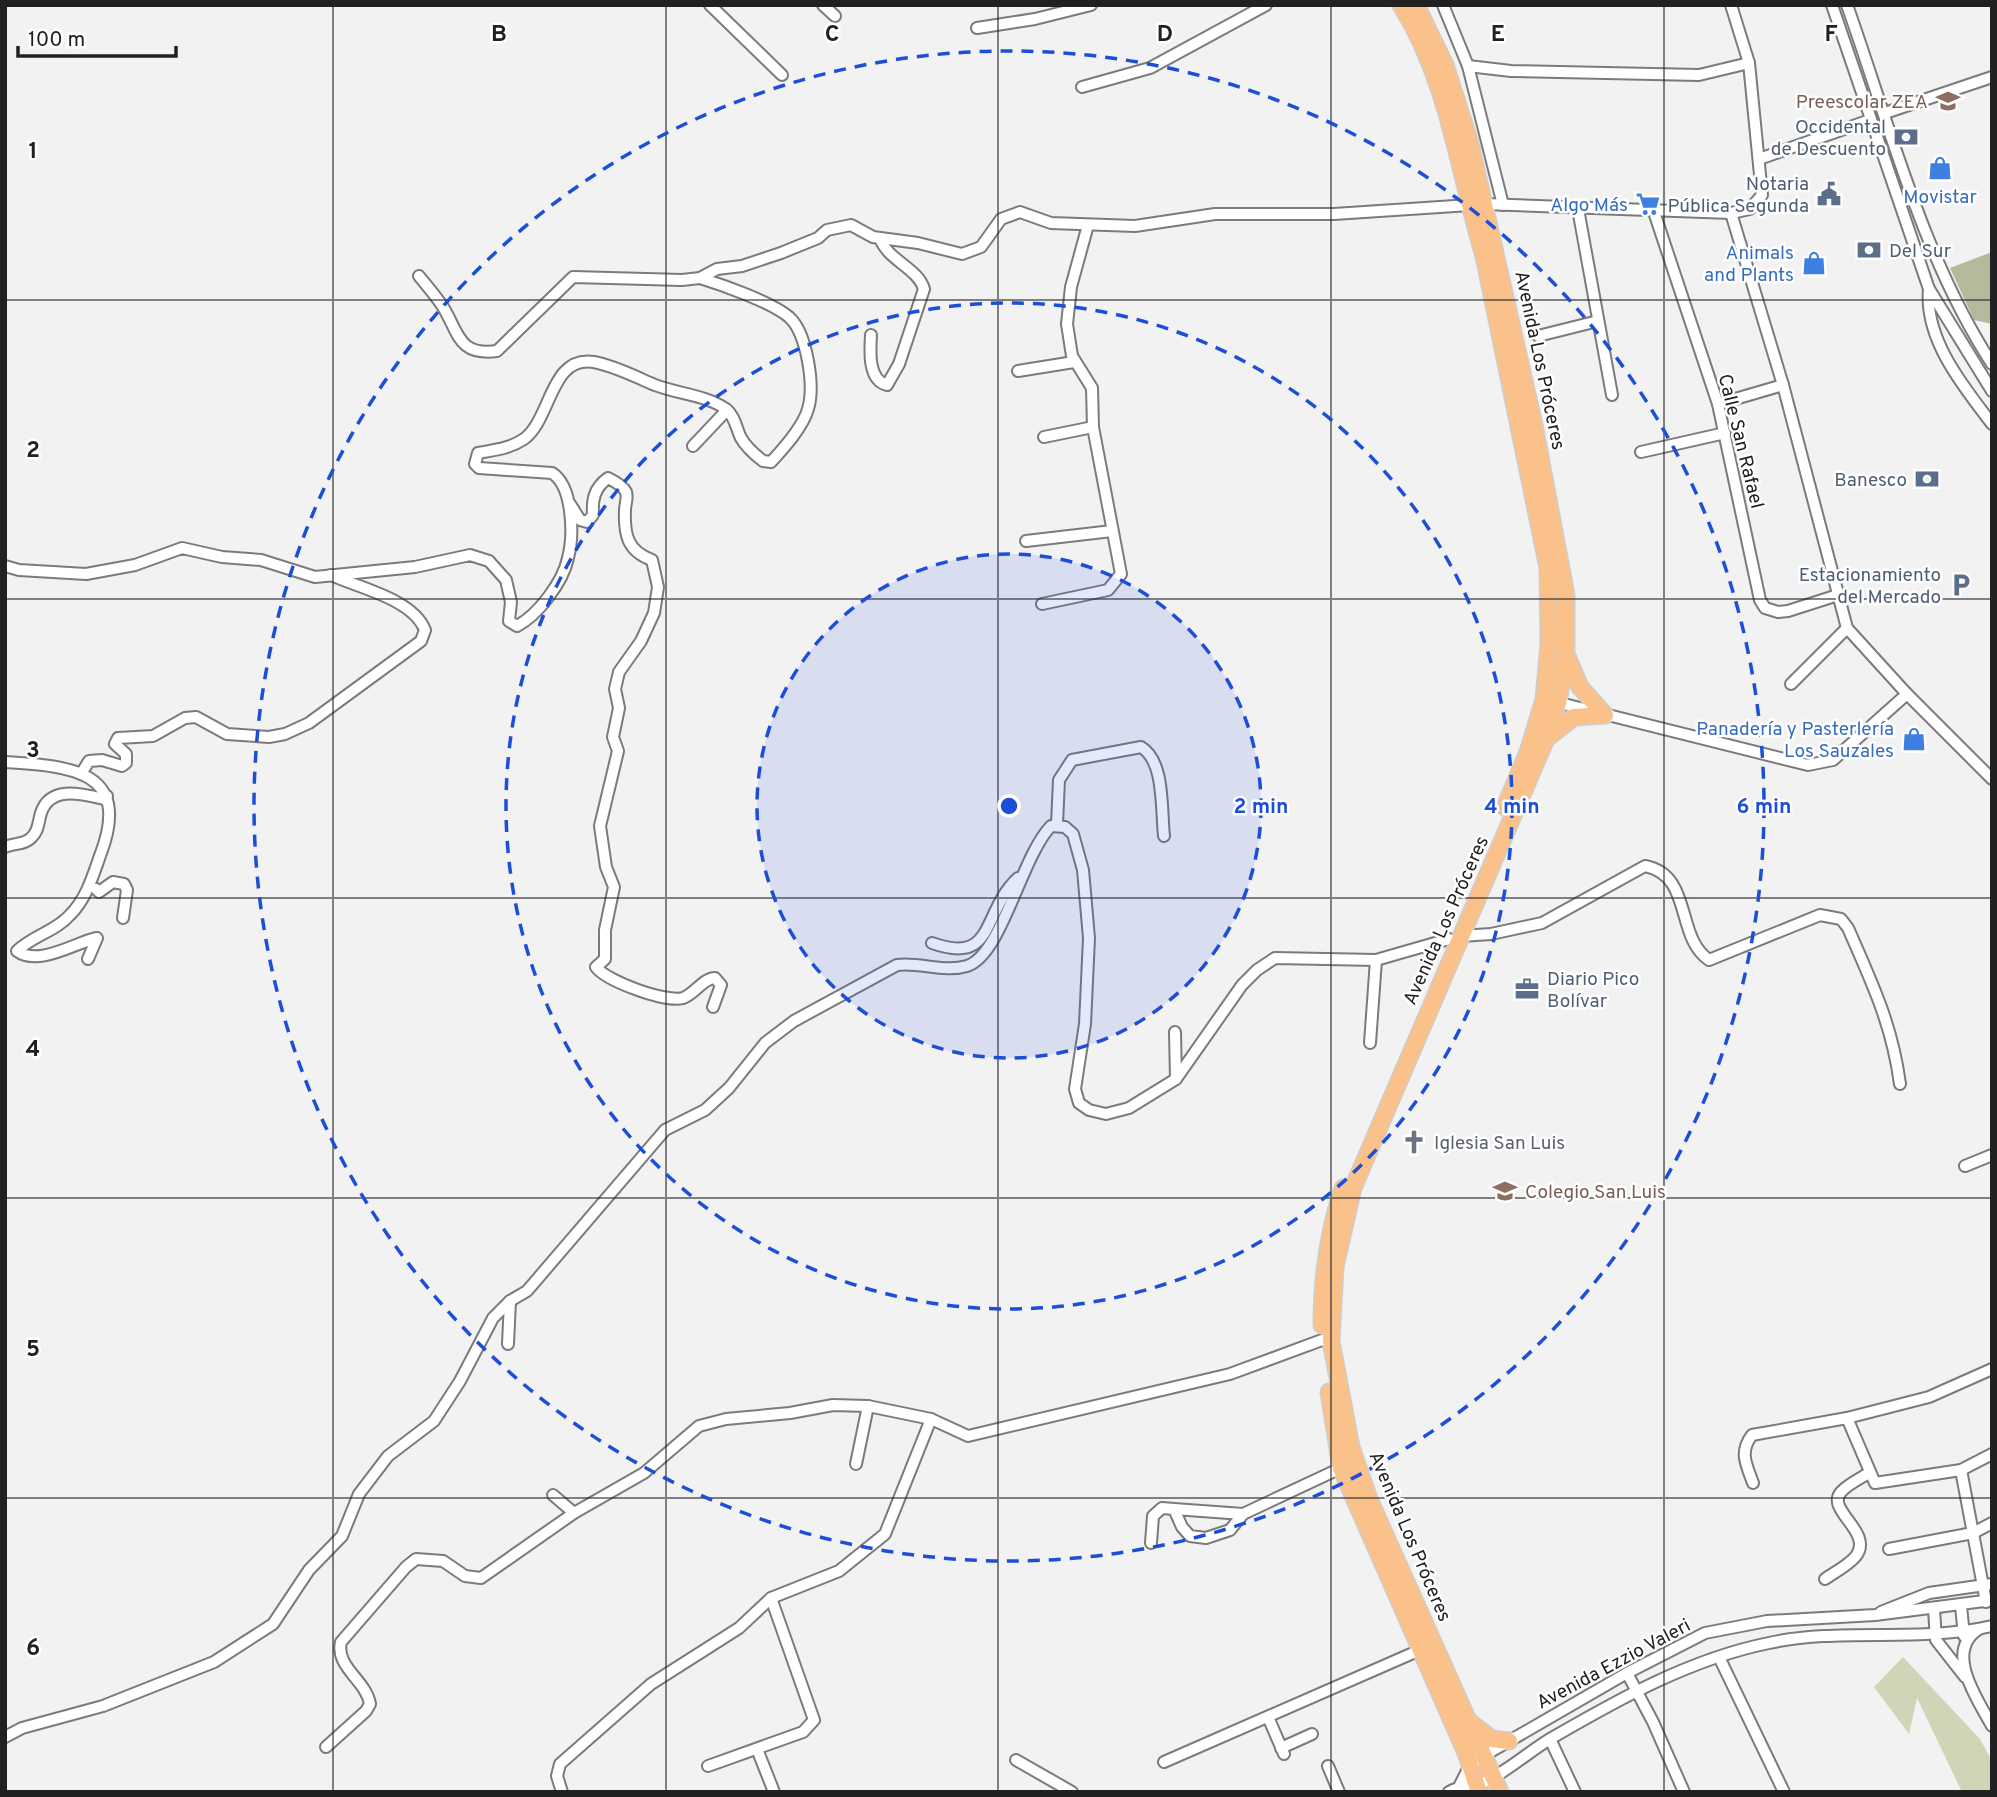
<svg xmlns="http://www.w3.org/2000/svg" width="1997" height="1797" font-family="Overpass,sans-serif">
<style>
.green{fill:#cfd6b7}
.forest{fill:#b4bb9c}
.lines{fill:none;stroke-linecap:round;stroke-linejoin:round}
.minor-casing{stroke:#7b7a7c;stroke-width:14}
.highway-casing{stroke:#cecece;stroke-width:19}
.minor{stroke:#fff;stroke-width:10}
.highway{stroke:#fbc18a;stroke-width:16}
.grid{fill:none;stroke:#212122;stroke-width:2;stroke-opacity:0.55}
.ring{fill:none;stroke:#1d4ed8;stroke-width:3.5;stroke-dasharray:12 9}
.labels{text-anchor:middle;stroke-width:5;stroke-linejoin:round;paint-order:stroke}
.education-label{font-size:19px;fill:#785e54;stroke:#fff;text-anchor:end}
.service-label{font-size:19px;fill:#4e5e75;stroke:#fff;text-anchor:end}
.shop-label{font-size:19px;fill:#366cbe;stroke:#fff;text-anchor:end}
.street-label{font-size:19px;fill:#212122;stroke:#fff}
.worship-label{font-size:19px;fill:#5b616d;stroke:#fff;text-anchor:start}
.grid-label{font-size:23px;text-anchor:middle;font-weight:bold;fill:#212122;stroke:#fff;stroke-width:5;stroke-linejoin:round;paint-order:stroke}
.centre{fill:#1d4ed8;stroke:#fff;stroke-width:3.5}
.ring-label{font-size:21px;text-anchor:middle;font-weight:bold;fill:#1d4ed8;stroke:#fff;stroke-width:5;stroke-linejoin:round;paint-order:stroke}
</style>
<rect width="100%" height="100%" fill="#f2f2f3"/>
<path class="green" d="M1903,1657l77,82 12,22v31h-30l-45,-94 -8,36 -35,-47z"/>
<path class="forest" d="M1992,252v72l-18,-4 -24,-52z"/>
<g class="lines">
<g class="minor-casing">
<g id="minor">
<path d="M710,5l72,70"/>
<path d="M823,5l12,11"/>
<path d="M1443,5l25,61 35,139"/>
<path d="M1832,5l97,284 63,102"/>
<path d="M1847,5c43,121 75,251 145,359"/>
<path d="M977,28l58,-9 56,-14"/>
<path d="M1468,66l43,5 188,4 50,-12"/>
<path d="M1082,87l68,-19 116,-63"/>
<path d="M1885,113l107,-36"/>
<path d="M1759,159l111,-39"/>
<path d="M1578,209l34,186"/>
<path d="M1654,212l64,192 42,196 5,8 13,4 10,-1 50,-16"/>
<path d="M1731,213l52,172 64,243 60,66 85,85"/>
<path d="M419,276c8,10 17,20 24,31 16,26 15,49 54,44l76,-74 109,3 18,-2 17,-9 25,-3 39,-13 37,-15 9,-8 24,-5 22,12 45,6 44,11 19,-7 20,-28 19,-7 31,11 84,3 80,-12h119l151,-10 246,9 19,-4 12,-14 -13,-132 -18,-58"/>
<path d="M1929,289c-5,50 34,97 63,135"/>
<path d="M871,335c-1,17 -3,45 16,50l12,-21 25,-75c-6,-21 -37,-29 -44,-51"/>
<path d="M1538,336l60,-15"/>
<path d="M1018,371l56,-9"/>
<path d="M1718,404l65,-19"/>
<path d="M1044,437l49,-10"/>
<path d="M693,446l34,-36"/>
<path d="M1641,452l84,-19"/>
<path d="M570,504l10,16 7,2 6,-7c-1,-15 1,-27 15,-37 6,3 15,8 18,14 2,6 -1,12 -1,18 -1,24 2,41 27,50l6,27 -4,26 -13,28 -22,31 -4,17 4,19 -6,29 5,14 -18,75 6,41 8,20 -9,43v29l-9,8c10,14 70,36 87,31 12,-4 20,-20 32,-20l6,7 -8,22"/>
<path d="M1026,541l86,-10"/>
<path d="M5,566l14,4 67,4 49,-9 47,-17 40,9 39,3 54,17 100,-10 55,-12 19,6 17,19 5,22 -2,19 8,5c21,-11 46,-44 51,-68 6,-23 5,-72 -16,-85l-73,-5 -4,-4 3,-11c16,-3 31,-4 46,-14 28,-21 26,-84 70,-77 21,4 42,15 61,23 23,9 51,10 71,24 9,7 10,19 15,29 5,9 13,16 22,23l8,1c13,-14 32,-35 37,-53 7,-23 -1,-76 -19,-92 -18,-15 -66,-32 -89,-39"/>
<path d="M1042,604l66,-14 13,-16 -28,-147 -1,-39 -20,-32 -5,-32 4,-37 17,-62"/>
<path d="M1791,684l56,-56"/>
<path d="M1552,701l256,64 25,-5 74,-66"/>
<path d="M5,762c65,4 127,8 96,91 -8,22 -14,45 -31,62 -14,16 -38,21 -53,36 22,16 59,-9 80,-13l-9,21"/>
<path d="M81,774l8,-13 13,-1 20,6 4,-3v-9l-11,-10 3,-6 35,-2 32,-18 11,-1 31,17 42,3 16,-3 24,-11 112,-82 4,-11c-12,-31 -66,-42 -94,-55"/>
<path d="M1057,824l2,-44 13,-20 69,-13c24,14 20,63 23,89"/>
<path d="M5,847c9,-4 19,-2 26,-9 8,-7 7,-16 10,-25 9,-28 41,-19 63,-14l3,-3"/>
<path d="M96,889l3,3 14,-10 11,2 3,6 -4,28"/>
<path d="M1461,936l30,-2 51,-11 103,-57c48,9 30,71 64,94l111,-45 21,4 7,9c24,55 44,96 52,156"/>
<path d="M932,943c64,23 49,-31 86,-65"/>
<path d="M1175,1032l1,47"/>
<path d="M1370,1043l6,-83"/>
<path d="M1965,1166l27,-11"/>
<path d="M508,1344l2,-43"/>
<path d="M1847,1418l28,65 86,-13 31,-16"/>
<path d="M856,1464l12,-58"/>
<path d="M1961,1470l25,132"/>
<path d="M1753,1483c-7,-19 -14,-31 -1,-48l95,-17 82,-21 63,-28"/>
<path d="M553,1495l21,18"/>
<path d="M1174,1509l69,5"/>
<path d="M1151,1543l2,-27 9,-8 12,1 8,18 8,9 16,2 24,-8 13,-16 98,-46"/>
<path d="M1889,1549l84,-16 19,-10"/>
<path d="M1825,1579c10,-7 24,-14 31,-23 18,-24 -31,-46 -15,-64 7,-8 20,-14 28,-19"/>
<path d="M1961,1606l3,30"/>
<path d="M1934,1609l2,31 29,37"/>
<path d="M1881,1612l48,-19 63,-9"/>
<path d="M1979,1629c-36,22 -1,71 13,97"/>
<path d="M1719,1657l65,135"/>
<path d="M1627,1673l26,49 31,70"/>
<path d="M1268,1717l16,37"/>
<path d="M5,1737l17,-9 81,-22 111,-44 59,-38 36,-54 33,-34 17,-42 29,-38 46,-35 26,-40 33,-63 17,-17 17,-10 138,-161 40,-20 24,-22 36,-45 29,-22 103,-56c23,-3 47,8 70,1 35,-11 54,-109 84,-140l14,1 8,7 10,36 6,68 -4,86 -10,65 4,14 10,7 17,4 23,-6 47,-29 66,-94 15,-15 18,-12 101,2 73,-21"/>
<path d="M1550,1739l25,53"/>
<path d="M326,1747l40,-36 4,-7c-4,-24 -35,-37 -29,-62l65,-75 10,-8 27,2 22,15 16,2 93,-65 70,-40 55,-47 27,-7 64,-6 43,-8 35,1 63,13 37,17 262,-62 92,-34"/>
<path d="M1281,1748l31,-14"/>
<path d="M757,1749l17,43"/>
<path d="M1016,1760l56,32"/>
<path d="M1164,1762l256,-112"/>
<path d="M708,1766l95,-34 11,-12 -43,-122"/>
<path d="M1328,1766l11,26"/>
<path d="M1460,1785l10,-20 15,-10 142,-82 78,-40 62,-12 108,-6 117,-15"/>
<path d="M562,1792l-5,-16 3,-12 91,-80 88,-56 32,-30 68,-27 46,-37 46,-115"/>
<path d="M1449,1792c13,-8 18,-3 29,-7 25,-10 49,-32 72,-46 69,-40 140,-80 219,-96 73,-16 150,0 223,-17"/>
</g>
</g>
<g class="highway-casing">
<g id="highway">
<path d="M1401,5c48,77 57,165 83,251l64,312 1,76 -5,55 -16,53 -23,55"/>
<path d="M1416,5l29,60 25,78 64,282 32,170v56l-8,52 -12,36 -193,449 -18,79 -4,74 20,106 18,52 131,293"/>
<path d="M1567,656l13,31 25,28"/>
<path d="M1546,739l28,-22 31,-2"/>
<path d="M1322,1325c0,-47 6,-92 21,-137"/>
<path d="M1329,1392l12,76 125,285 13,39"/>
<path d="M1471,1723l21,16 17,2"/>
</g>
</g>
<use href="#minor" class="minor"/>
<use href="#highway" class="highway"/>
</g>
<path class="grid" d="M333,5v1787M666,5v1787M998,5v1787M1331,5v1787M1664,5v1787M5,300h1987M5,599h1987M5,898h1987M5,1198h1987M5,1498h1987"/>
<circle cx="1009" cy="806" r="252" fill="#1d4ed8" fill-opacity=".12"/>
<g class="ring">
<circle cx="1009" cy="806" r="252"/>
<circle cx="1009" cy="806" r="503"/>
<circle cx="1009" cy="806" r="755"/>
</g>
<defs>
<g id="school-bare" transform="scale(1.89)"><path d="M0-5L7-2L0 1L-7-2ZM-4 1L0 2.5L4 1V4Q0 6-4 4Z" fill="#8d6e63" stroke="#fff" stroke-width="2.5" paint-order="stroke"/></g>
<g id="bank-bare" transform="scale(1.89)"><path d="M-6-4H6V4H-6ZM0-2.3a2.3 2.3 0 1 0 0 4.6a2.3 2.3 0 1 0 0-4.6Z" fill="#5c6f8a" stroke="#fff" stroke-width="2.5" paint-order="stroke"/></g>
<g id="shop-bare" transform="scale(1.89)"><path d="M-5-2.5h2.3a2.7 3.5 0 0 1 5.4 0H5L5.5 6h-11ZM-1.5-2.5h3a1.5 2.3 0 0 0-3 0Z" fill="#3f7fe0" stroke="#fff" stroke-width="2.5" paint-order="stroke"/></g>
<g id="civic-bare" transform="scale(1.89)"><path d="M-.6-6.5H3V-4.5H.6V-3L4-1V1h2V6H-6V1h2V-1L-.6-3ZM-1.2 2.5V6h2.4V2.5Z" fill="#5c6f8a" stroke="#fff" stroke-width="2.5" paint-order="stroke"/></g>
<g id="supermarket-bare" transform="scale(1.89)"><path d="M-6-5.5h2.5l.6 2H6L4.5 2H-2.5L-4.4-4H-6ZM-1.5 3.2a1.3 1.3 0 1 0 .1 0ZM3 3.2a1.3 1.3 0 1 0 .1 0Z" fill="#3f7fe0" stroke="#fff" stroke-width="2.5" paint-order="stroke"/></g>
<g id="parking-bare" transform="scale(1.89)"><path d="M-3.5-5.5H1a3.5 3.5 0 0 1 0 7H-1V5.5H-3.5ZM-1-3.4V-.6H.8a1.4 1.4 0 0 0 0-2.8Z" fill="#5c6f8a" stroke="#fff" stroke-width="2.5" paint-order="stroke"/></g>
<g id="office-bare" transform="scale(1.89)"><path d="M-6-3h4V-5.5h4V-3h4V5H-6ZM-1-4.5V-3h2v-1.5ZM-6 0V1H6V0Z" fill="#5c6f8a" stroke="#fff" stroke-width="2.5" paint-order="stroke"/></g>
<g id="church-bare" transform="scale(1.89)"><path d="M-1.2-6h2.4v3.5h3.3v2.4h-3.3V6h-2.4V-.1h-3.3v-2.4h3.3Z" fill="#6b7280" stroke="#fff" stroke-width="2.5" paint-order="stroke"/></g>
</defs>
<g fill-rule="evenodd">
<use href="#school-bare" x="1948" y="101"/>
<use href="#bank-bare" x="1906" y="137"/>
<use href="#shop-bare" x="1940" y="168"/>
<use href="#civic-bare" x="1829" y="194"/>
<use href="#supermarket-bare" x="1648" y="204"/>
<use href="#bank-bare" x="1869" y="250"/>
<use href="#shop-bare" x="1814" y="263"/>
<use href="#bank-bare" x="1927" y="479"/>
<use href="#parking-bare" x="1961" y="585"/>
<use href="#shop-bare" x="1914" y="739"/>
<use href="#office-bare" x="1527" y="989"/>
<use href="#church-bare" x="1414" y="1142"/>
<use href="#school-bare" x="1505" y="1191"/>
</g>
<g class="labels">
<g class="education-label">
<text x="1928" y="108">Preescolar ZEA</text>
<text x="1525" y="1198" text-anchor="start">Colegio San Luis</text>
</g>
<g class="service-label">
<text x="1886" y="133">Occidental<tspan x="1886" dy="22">de Descuento</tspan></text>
<text x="1809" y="190">Notaria<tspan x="1809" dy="22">Pública Segunda</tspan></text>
<text x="1889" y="257" text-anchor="start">Del Sur</text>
<text x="1907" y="486">Banesco</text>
<text x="1941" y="581">Estacionamiento<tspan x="1941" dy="22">del Mercado</tspan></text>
<text x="1547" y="985" text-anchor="start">Diario Pico<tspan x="1547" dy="22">Bolívar</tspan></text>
</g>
<g class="shop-label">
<text x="1940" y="203" text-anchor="middle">Movistar</text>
<text x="1628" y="211">Algo Más</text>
<text x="1794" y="259">Animals<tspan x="1794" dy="22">and Plants</tspan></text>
<text x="1894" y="735">Panadería y Pasterlería<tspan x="1894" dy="22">Los Sauzales</tspan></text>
</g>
<g class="street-label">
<text transform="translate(1541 360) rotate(78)" y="7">Avenida Los Próceres</text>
<text transform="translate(1742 441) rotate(76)" y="7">Calle San Rafael</text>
<text transform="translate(1445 920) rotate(-66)" y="7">Avenida Los Próceres</text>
<text transform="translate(1411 1536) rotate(67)" y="7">Avenida Los Próceres</text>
<text transform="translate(1613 1663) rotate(-28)" y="7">Avenida Ezzio Valeri</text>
</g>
<g class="worship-label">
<text x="1434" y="1149">Iglesia San Luis</text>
</g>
</g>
<g class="grid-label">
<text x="499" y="41">B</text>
<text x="832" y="41">C</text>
<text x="1165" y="41">D</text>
<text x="1498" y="41">E</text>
<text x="1831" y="41">F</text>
<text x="33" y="158">1</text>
<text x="33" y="457">2</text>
<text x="33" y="757">3</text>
<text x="33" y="1056">4</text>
<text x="33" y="1356">5</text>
<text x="33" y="1655">6</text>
</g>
<circle cx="1009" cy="806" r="10" class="centre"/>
<g class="ring-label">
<text x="1261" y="813">2 min</text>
<text x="1512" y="813">4 min</text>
<text x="1764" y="813">6 min</text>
</g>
<rect width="1997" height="1797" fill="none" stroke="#212122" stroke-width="14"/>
<path d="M18 46v10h158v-10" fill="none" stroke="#212122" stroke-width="3.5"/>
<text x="28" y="46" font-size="21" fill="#212122" stroke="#ffffff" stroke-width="5" paint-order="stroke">100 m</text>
</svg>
